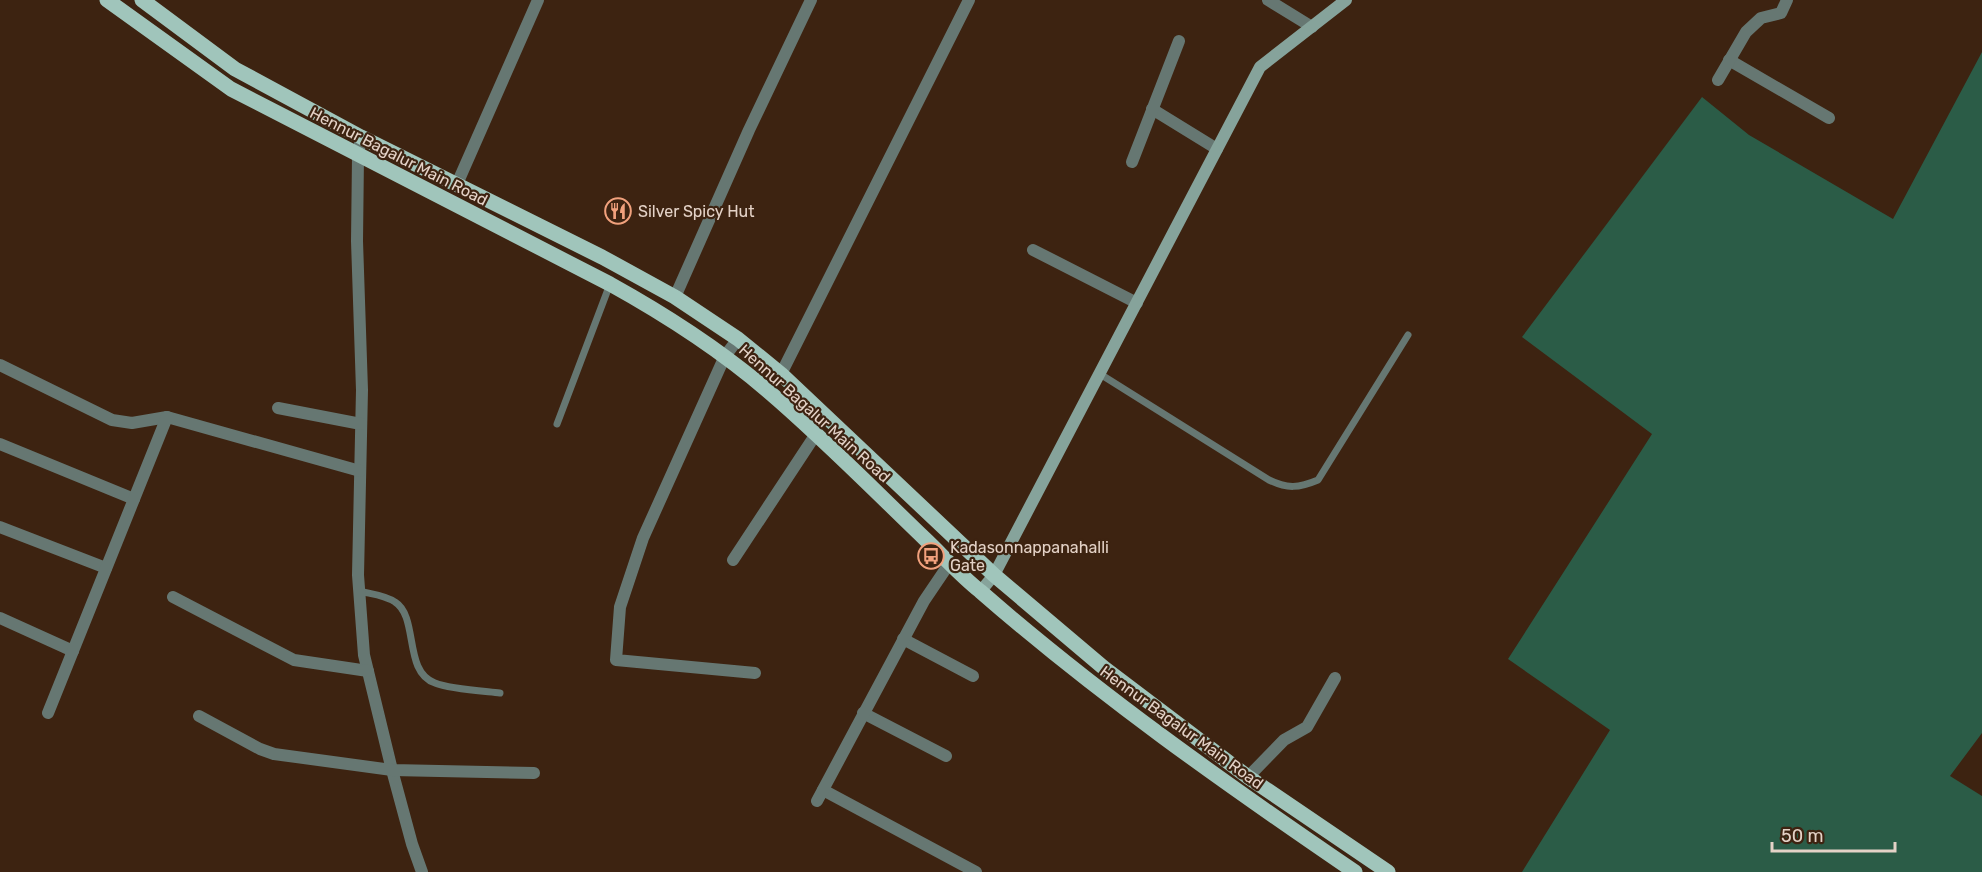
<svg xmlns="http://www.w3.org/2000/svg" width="1982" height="872" font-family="Rubik,sans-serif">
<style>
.green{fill:#2b5c47}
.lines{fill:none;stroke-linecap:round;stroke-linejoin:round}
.lane{stroke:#667772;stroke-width:7}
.street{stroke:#667772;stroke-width:12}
.secondary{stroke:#86a39b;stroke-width:12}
.primary{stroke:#a0c5bb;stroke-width:15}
.labels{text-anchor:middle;stroke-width:4.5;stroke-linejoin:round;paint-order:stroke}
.street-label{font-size:16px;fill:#e4d2c7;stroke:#3d2311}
.poi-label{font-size:16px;fill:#e4d2c7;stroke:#3d2311;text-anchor:start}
</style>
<rect width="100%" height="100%" fill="#3d2311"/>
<path class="green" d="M1982,52v681l-32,43 32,20v76h-460l88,-142 -102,-71 144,-225 -130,-97 180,-240 47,38 144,84z"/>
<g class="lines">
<g class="lane">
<path d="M1100,374l169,106c18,9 30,8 49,0l90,-145"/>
<path d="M557,424l53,-140"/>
<path d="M359,591c12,3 26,4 36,11 24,15 8,70 40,81 15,6 47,8 65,10"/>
</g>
<g class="street">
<path d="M1268,0l44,27"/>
<path d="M1729,60l100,58"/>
<path d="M1718,80l28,-48 15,-14 20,-5 6,-13"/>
<path d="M1152,109l65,40"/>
<path d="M361,137l-3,19 -1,85 5,149 -4,185 6,80 28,115 20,74 10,28"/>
<path d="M1132,162l47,-121"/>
<path d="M457,184l81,-184"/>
<path d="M1033,250l104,53"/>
<path d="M675,297l74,-167 62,-130"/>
<path d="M738,339l-13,17 -82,182 -23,69 -4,53 139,13"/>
<path d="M0,365l112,55 20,3 35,-6"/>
<path d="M781,374l188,-374"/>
<path d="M278,408l83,16"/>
<path d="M0,444l134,55"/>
<path d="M0,527l106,41"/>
<path d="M733,560l83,-126"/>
<path d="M173,597l121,63 74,11"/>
<path d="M0,618l73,33"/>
<path d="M903,639l70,37"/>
<path d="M48,713l119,-296 193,54"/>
<path d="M863,713l83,43"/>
<path d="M199,716l61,33 14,5 118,16 142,3"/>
<path d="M1248,777l36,-37 23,-13 28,-49"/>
<path d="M823,790l153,82"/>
<path d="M817,801l107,-200 25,-37"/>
</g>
<path class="secondary" d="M980,592l14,-17 266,-508 86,-67"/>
<g class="primary">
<path d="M107,0l124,89 379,195c56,31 109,65 158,107 54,46 105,98 156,147 19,18 36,37 56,53 118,103 246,193 375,281"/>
<path d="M142,0l93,69 126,68 241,120 73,40 63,42 43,35 213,201 110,93 144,109 140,95"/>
</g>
</g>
<defs>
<g id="restaurant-ring" transform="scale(1.35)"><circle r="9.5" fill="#3d2311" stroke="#f1a17d" stroke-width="1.5"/><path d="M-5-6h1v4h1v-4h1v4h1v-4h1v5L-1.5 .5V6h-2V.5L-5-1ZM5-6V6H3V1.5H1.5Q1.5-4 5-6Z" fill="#f1a17d"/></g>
<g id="bus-ring" transform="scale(1.35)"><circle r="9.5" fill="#3d2311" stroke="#f1a17d" stroke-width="1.5"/><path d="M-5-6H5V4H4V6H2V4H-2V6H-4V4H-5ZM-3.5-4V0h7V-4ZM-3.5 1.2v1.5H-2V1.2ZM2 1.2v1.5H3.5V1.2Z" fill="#f1a17d"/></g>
</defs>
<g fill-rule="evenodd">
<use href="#restaurant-ring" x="618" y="211"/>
<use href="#bus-ring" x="931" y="556"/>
</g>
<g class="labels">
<g class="street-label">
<text transform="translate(399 156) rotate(27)" y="6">Hennur Bagalur Main Road</text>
<text transform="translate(815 413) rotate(42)" y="6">Hennur Bagalur Main Road</text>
<text transform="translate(1182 727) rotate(36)" y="6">Hennur Bagalur Main Road</text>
</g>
<g class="poi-label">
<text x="638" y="217">Silver Spicy Hut</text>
<text x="950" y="553">Kadasonnappanahalli<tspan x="950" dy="18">Gate</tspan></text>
</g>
</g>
<path d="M1772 842v9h123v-9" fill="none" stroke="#e4d2c7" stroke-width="3"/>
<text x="1781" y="842" font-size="18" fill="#e4d2c7" stroke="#3d2311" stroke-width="4.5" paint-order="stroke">50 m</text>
</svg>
